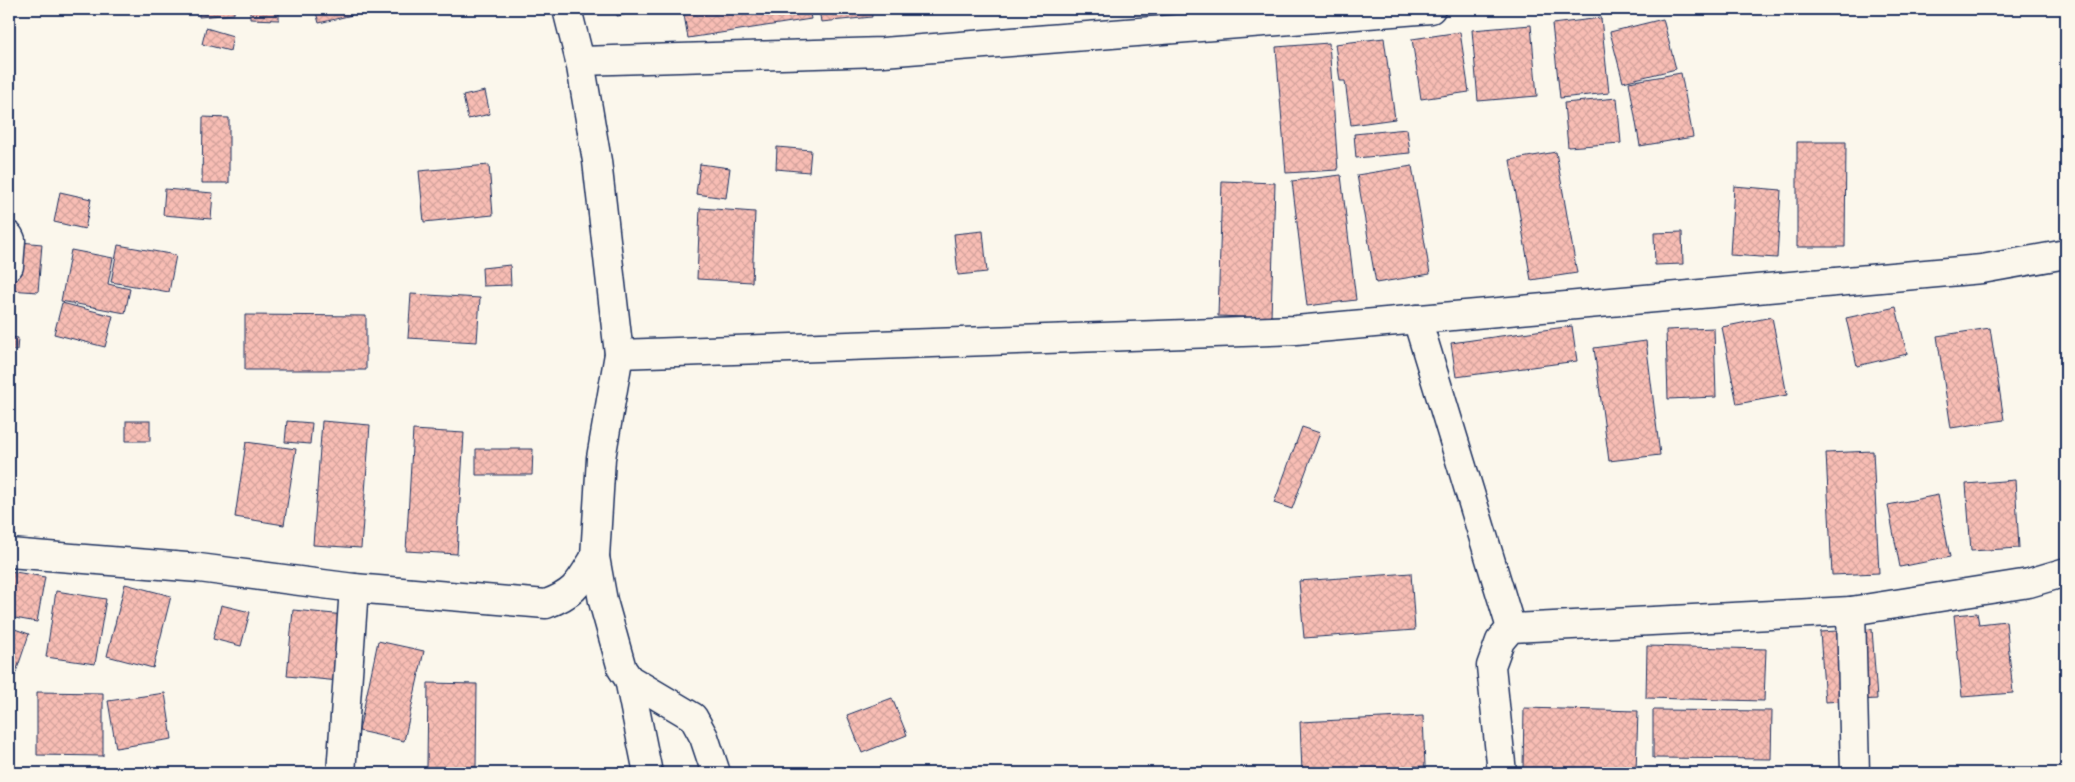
<svg xmlns="http://www.w3.org/2000/svg" width="2075" height="782" font-family="'Balsamiq Sans',sans-serif">
<style>
.building{fill:url(#building-cross-hatch);stroke:#1b2f5e}
.lines{fill:none;stroke-linecap:round;stroke-linejoin:round}
.minor-casing{stroke:#1b2f5e;stroke-width:31}
.minor{stroke:#fbf7ec;stroke-width:28}
</style>
<defs>
<pattern id="building-cross-hatch" width="8" height="8" patternUnits="userSpaceOnUse" patternTransform="scale(1.25)"><rect width="8" height="8" fill="#f8bdb4"/><path d="M0 0l8 8M0 8l8-8" fill="none" stroke="#d4a39d"/></pattern>
</defs>
<rect width="100%" height="100%" fill="#fbf7ec"/>
<filter id="ink" filterUnits="userSpaceOnUse"><feTurbulence type="fractalNoise" baseFrequency=".02" numOctaves="2"/><feDisplacementMap in="SourceGraphic" scale="10" xChannelSelector="R" yChannelSelector="G"/><feConvolveMatrix kernelMatrix="1 2 1 2 8 2 1 2 1" color-interpolation-filters="sRGB"/></filter>
<g filter="url(#ink)">
<g class="building">
<path d="M199,9h35v5l-35,3z"/>
<path d="M250,9h29v11l-29,-1z"/>
<path d="M315,9h36l1,6 -33,8z"/>
<path d="M616,9h34l1,1 -34,6z"/>
<path d="M683,9h126l2,10 -123,19z"/>
<path d="M819,9h52l1,8 -51,5z"/>
<path d="M1601,18l8,75 -49,5 -8,-74z"/>
<path d="M1663,19l13,50 -53,13 -13,-50z"/>
<path d="M1531,25l6,71 -59,5 -6,-71z"/>
<path d="M206,28l27,8 -3,15 -28,-7z"/>
<path d="M1460,32l9,60 -48,7 -9,-60z"/>
<path d="M1384,38l11,81 -44,6 -6,-44h-5l-5,-37z"/>
<path d="M1329,43l9,127 -52,3 -10,-126z"/>
<path d="M1681,73l12,64 -53,9 -11,-64z"/>
<path d="M485,91l5,23 -22,5 -5,-23z"/>
<path d="M1617,98l4,45 -53,4 -4,-44z"/>
<path d="M203,117l26,1v65h-27z"/>
<path d="M1407,129l3,24 -54,5 -2,-24z"/>
<path d="M1797,142h49l-1,105h-48z"/>
<path d="M777,147l34,3 -2,22 -33,-3z"/>
<path d="M1556,152l21,121 -46,7 -21,-120z"/>
<path d="M700,164l30,4 -4,30 -30,-4z"/>
<path d="M489,165l4,50 -69,7 -5,-51z"/>
<path d="M1412,166l18,108 -54,9 -19,-108z"/>
<path d="M1341,175l15,125 -49,6 -15,-125z"/>
<path d="M1222,181l53,2 -4,135 -53,-2z"/>
<path d="M1734,186l47,4 -4,68 -47,-3z"/>
<path d="M165,189l48,4 -2,26 -48,-4z"/>
<path d="M60,192l31,7 -6,30 -31,-7z"/>
<path d="M700,208l55,4 -3,70 -55,-3z"/>
<path d="M983,231l4,41 -29,3 -4,-41z"/>
<path d="M1682,232l1,32 -28,1 -1,-32z"/>
<path d="M9,241l33,3 -4,48 -29,-2z"/>
<path d="M118,245l58,10 -7,37 -58,-10z"/>
<path d="M71,250l42,8 -5,26 22,5 -5,24 -64,-12z"/>
<path d="M510,265l1,20 -28,1 -1,-18z"/>
<path d="M411,294l69,4 -3,44 -69,-4z"/>
<path d="M62,303l51,13 -8,31 -51,-13z"/>
<path d="M1896,307l11,47 -50,12 -11,-48z"/>
<path d="M245,315l121,1v54h-121z"/>
<path d="M1772,317l15,78 -50,9 -15,-77z"/>
<path d="M1572,326l5,35 -121,16 -5,-34z"/>
<path d="M1714,328l2,69 -48,2 -2,-69z"/>
<path d="M1990,328l14,92 -53,8 -14,-92z"/>
<path d="M9,337l9,1 -1,12h-8z"/>
<path d="M1646,341l14,114 -51,6 -15,-113z"/>
<rect x="126" y="421" width="24" height="20"/>
<path d="M287,421l25,2 -2,21 -25,-2z"/>
<path d="M322,421l48,4 -9,123 -48,-3z"/>
<path d="M1302,427l18,6 -28,76 -18,-6z"/>
<path d="M413,430l51,3 -7,121 -51,-3z"/>
<path d="M246,442l50,7 -12,76 -49,-8z"/>
<path d="M476,449h57l-1,26h-56z"/>
<path d="M1873,451l6,122 -47,2 -6,-122z"/>
<path d="M2015,480l4,68 -48,3 -5,-67z"/>
<path d="M1938,495l12,62 -50,10 -12,-62z"/>
<path d="M9,571l36,6 -8,45 -28,-5z"/>
<path d="M1411,573l4,57 -111,8 -5,-57z"/>
<path d="M125,584l46,12 -18,72 -46,-12z"/>
<path d="M56,591l50,8 -11,65 -49,-7z"/>
<path d="M221,605l29,7 -9,34 -28,-7z"/>
<path d="M293,610l52,5 -6,66 -52,-5z"/>
<path d="M1977,613l2,11 27,-3 7,72 -51,4 -8,-82z"/>
<path d="M9,627l20,7 -16,47 -4,-1z"/>
<path d="M1872,629l5,70 -52,3 -5,-70z"/>
<path d="M378,641l46,10 -20,90 -45,-10z"/>
<path d="M1647,646l119,3 -2,52 -118,-3z"/>
<path d="M428,683l49,1 -1,83h-49z"/>
<path d="M37,692l66,1v63l-66,-1z"/>
<path d="M165,693l7,46 -56,9 -8,-47z"/>
<path d="M892,698l15,37 -45,18 -15,-38z"/>
<path d="M1524,708l114,3 -2,61 -113,-3z"/>
<path d="M1653,710l119,1 -1,48 -118,-1z"/>
<path d="M1423,716l2,50 -123,6 -2,-50z"/>
</g>
<g class="lines">
<g class="minor-casing">
<g id="minor">
<path d="M567,9l13,52 17,100 22,193 -18,104 -6,99 8,44 19,68 7,10 64,38 11,20 12,36"/>
<path d="M580,61l303,-9 548,-43"/>
<path d="M9,236l2,4 -2,26"/>
<path d="M1417,319l94,309"/>
<path d="M619,354l677,-24 686,-61 84,-15"/>
<path d="M9,553l190,15 155,20 192,16c30,-11 33,-21 49,-47"/>
<path d="M1851,611l4,162"/>
<path d="M629,679l19,94"/>
<path d="M341,773l13,-185"/>
<path d="M1502,773l-11,-107 9,-25 11,-13 340,-17 178,-28 37,-11"/>
</g>
</g>
<use href="#minor" class="minor"/>
</g>
</g>
<rect width="2075" height="782" fill="none" stroke="#fbf7ec" stroke-width="30"/>
<rect x="15" y="15" width="2045" height="752" fill="none" stroke="#1b2f5e" stroke-width="2" filter="url(#ink)"/>
</svg>
